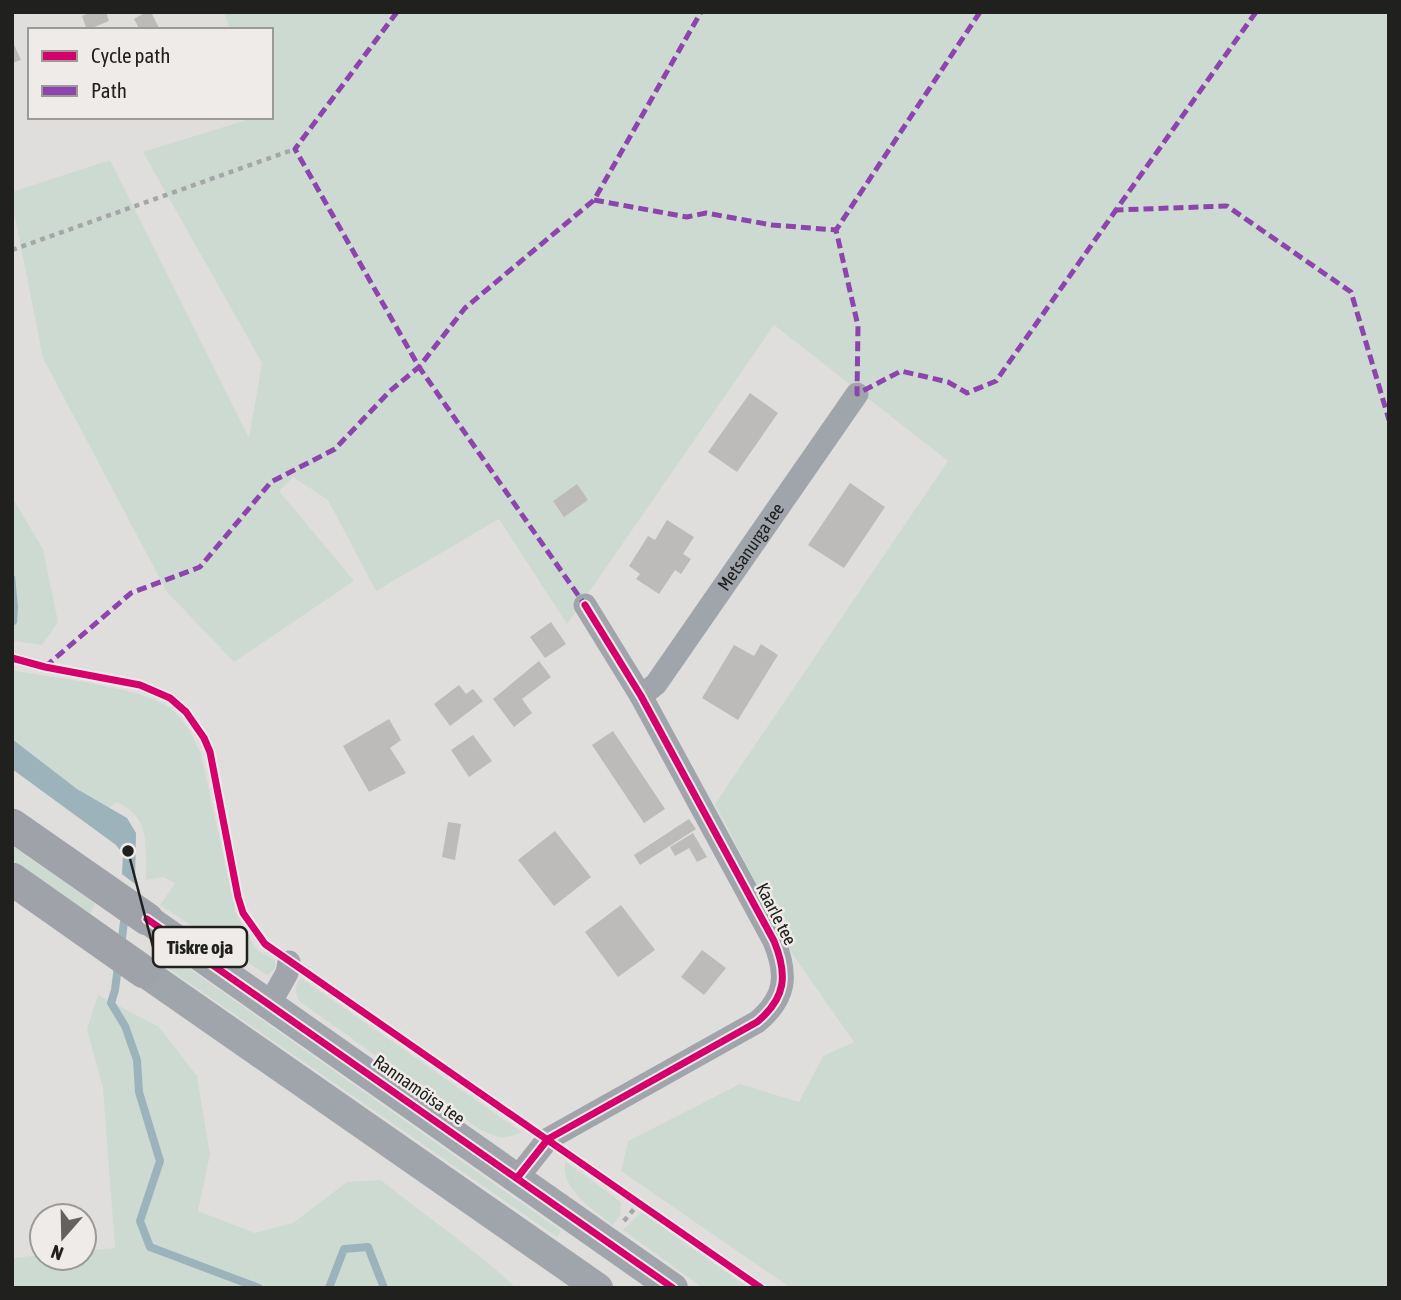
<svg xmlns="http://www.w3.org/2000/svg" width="1401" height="1300" font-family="'Asap Condensed',sans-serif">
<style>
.green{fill:#cddad2}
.water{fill:#9db3bc}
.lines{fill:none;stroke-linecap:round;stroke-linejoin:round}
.stream{stroke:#9db3bc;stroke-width:8}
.building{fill:#bdbbba}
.path{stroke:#a4a6a9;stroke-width:4.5;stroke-dasharray:5 5;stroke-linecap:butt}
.minor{stroke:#a0a5ab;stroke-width:23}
.tertiary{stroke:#a0a5ab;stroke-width:30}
.secondary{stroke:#9fa3a9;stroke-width:33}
.quiet{stroke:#8e44ad;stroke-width:5;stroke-dasharray:10 5;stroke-linecap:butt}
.cycleway-casing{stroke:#eeebe8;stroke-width:11}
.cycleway{stroke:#d6006c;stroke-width:7}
.labels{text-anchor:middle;stroke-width:5;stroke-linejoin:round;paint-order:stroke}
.street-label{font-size:18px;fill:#20201e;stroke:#eeebe8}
.leader{fill:none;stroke:#20201e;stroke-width:2.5}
.callout-dot{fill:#20201e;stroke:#eeebe8;stroke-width:2.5}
.callout{fill:#eeebe8;stroke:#20201e;stroke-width:2.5}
.callout-label{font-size:19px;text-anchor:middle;font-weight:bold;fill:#20201e}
</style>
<rect width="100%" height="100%" fill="#e0dedc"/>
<g class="green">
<path d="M224,12h1165v1276h-598l-170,-117 7,-30 112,-57 59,18 24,-46 31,-14 -61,-87 -78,-151 233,-343 -174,-136 -207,299 -68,-105 -123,72 -48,-91 -35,-23 -14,14 75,90 -120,81 -67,-70 -124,-234 -31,-156v-10l98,-32 139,278 13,-75 -119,-211 113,-35h15v-87h-41z"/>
<path d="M12,497l31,52 15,73 -16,23 -28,-4 -2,-2v-12l5,-4 -2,-47 -3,-2z"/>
<path d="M12,670c39,8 137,17 163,42 12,12 19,26 26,42l35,159 20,36 19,11v9l-8,6 -107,-70 15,-22 -12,-6 -17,3c-1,-33 6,-62 -29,-78l-10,7 -30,-20 -65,-50z"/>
<path d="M12,846l83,57 -5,11 -78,-54z"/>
<path d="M157,946l404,285 -4,6 -404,-279z"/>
<path d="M301,978l221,154c-16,8 -27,6 -43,-3l-180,-128c-4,-10 -5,-15 2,-23z"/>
<path d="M98,995l61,32 38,49 13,78 -12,57 57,22 38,-10 54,-41 34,-2c45,37 93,68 135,108h-504v-30l30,-3v3h42v-7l31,-3 -12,-160 -16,-59z"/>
<path d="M565,1161l56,41 -1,13 -7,10c-20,-16 -52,-34 -48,-64z"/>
<path d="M641,1212l108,76h-46l-80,-58z"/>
</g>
<g class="water">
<path d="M12,574l3,2 3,31 -1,16 -5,4z"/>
<path d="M12,739l65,50 50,29 9,15 -1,51 -13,-10 1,-20 -7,-9 -104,-76z"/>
</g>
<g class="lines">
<g class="stream">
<path d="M121,946l4,-32"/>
<path d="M118,966l-3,24 -4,13 14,23 12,34 2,32 21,69 -20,60 10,26 109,41"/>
<path d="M329,1288l15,-39 24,-2 16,41"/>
</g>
</g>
<g class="building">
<path d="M91,12h15l3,9 -22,9 -5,-14z"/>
<path d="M146,12h5l9,18h-20l-6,-11z"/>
<path d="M12,40l9,20 -9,3z"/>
<path d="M750,393l28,20 -41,59 -29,-20z"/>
<path d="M850,483l35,24 -41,61 -36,-23z"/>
<path d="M577,484l11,16 -24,17 -11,-16z"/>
<path d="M667,520l27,17 -11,17 8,5 -10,15 -6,-4 -16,24 -23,-15 4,-5 -11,-8 19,-30 7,4z"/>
<path d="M551,622l15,22 -21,14 -15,-21z"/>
<path d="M761,644l17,11 -40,65 -36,-22 32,-53 20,11z"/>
<path d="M539,661l12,16 -29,22 10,14 -18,14 -21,-28z"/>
<path d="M459,685l7,9 7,-5 10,12 -33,25 -16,-22z"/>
<path d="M389,719l12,21 -11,8 16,25 -37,19 -26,-46z"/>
<path d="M613,731l52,78 -21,14 -52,-78z"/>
<path d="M473,735l19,26 -23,16 -18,-27z"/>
<path d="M689,819l7,10 -56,36 -6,-10z"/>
<path d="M448,822l13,2 -6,36 -13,-3z"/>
<path d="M555,831l36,46 -37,29 -36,-46z"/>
<path d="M693,833l14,24 -10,5 -8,-14 -14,8 -5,-9z"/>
<path d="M621,905l34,45 -37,27 -33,-45z"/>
<path d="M702,950l24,18 -22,27 -23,-18z"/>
</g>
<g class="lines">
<g class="path">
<path d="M12,250l283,-101"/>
<path d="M624,1221l15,-18"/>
</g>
<g class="minor">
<path id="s1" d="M641,696l15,-12 201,-290"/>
<path d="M269,1005l18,-32 2,-11"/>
<path d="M517,1178l31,-39 209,-117c29,-24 31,-47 17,-81l-133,-245 -56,-91"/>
</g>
<g class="tertiary">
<path d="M147,919l526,369"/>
<path d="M144,972l454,316"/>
</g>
<g class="secondary">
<path d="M12,825l135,94"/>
<path d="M12,879l132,93"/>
</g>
<g class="quiet">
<path d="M397,12l-102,137 124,218 166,238"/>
<path d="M980,12l-144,218 22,96 -1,68 44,-23 47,11 19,11 29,-12 120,-171"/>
<path d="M1256,12l-140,198 111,-4 124,86 38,128"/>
<path d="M594,200l93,17 19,-4 66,12 64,5"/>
<path d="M45,667l86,-74 69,-26 71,-85 64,-33 55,-58 29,-24 46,-59 129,-108 107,-188"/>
</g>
<g class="cycleway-casing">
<g id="cycleway">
<path d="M12,658l33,9 95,18 30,13 16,14 18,26 6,14 28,145 5,16 22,31 496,344"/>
<path d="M147,919l526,369"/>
<path d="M517,1178l31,-39 209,-117c29,-24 31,-47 17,-81l-133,-245 -56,-91"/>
</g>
</g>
<use href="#cycleway" class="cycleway"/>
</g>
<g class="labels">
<g class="street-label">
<text dy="6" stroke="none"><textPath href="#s1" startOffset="186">Metsanurga tee</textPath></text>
<text transform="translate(776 914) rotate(63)" y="6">Kaarle tee</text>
<text transform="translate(419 1090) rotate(35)" y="6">Rannamõisa tee</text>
</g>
</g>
<path class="leader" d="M128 851L153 947"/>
<circle class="callout-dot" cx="128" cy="851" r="7"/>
<rect class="callout" x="153" y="927" width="94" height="40" rx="7"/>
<g class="callout-label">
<text x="200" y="954">Tiskre oja</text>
</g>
<rect width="1401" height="1300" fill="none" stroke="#20201e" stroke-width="28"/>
<rect x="28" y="28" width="245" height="91" fill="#eeebe8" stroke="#9c9a97" stroke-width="2"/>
<rect x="42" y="51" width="35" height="10" fill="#d6006c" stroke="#9c9a97" stroke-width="2"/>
<text x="91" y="63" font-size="21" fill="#20201e">Cycle path</text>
<rect x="42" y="86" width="35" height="10" fill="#8e44ad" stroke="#9c9a97" stroke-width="2"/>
<text x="91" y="98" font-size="21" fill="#20201e">Path</text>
<g transform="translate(63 1237) rotate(200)"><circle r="33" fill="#eeebe8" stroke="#9c9a97" stroke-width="2"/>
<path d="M0-5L12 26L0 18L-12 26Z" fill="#636260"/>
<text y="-10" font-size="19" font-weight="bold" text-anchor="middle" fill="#20201e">N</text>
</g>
</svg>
